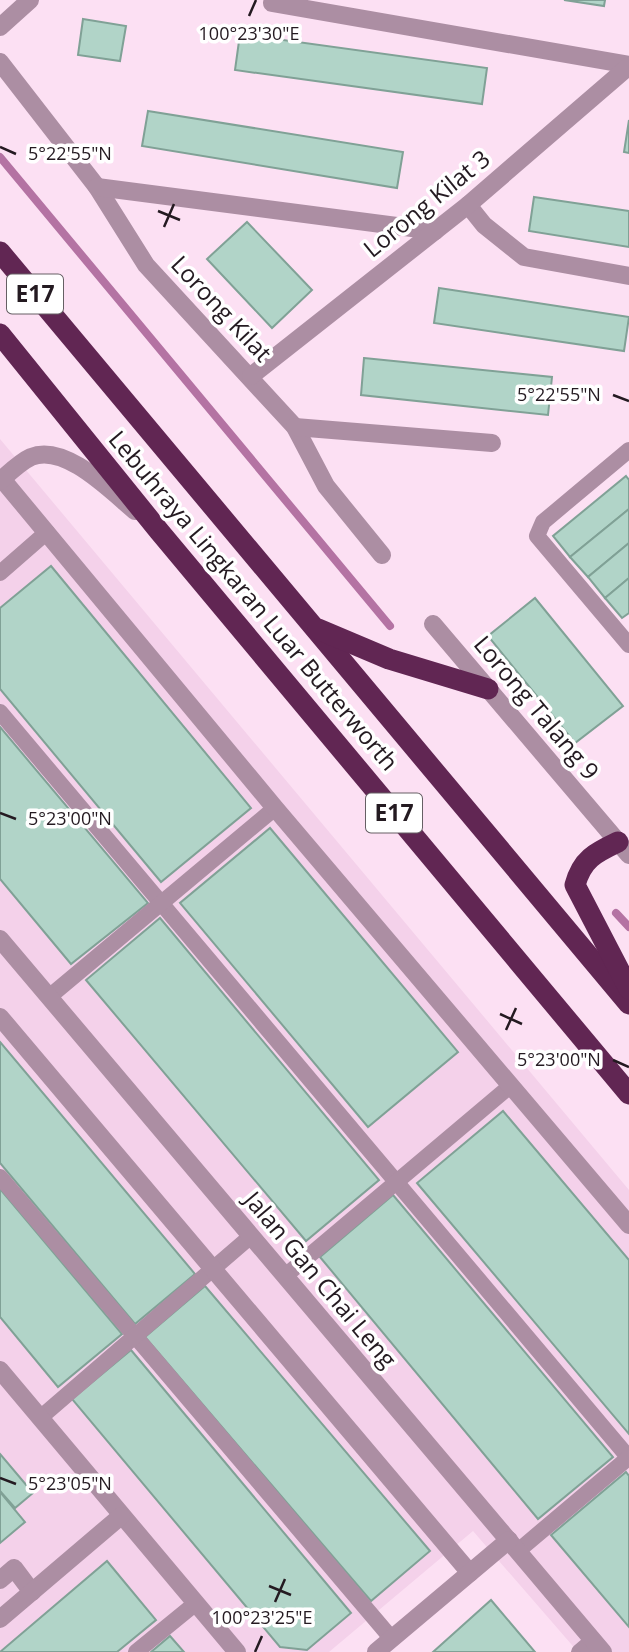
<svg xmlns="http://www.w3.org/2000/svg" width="629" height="1652" font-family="'Open Sans',sans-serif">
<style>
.built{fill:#f4d1ea}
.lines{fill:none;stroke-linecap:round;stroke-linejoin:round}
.stream{stroke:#b473a3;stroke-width:8}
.building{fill:#b1d4c8;stroke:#80a196;stroke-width:2}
.service{stroke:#ac8ea3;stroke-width:16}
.minor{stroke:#ac8ea3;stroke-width:18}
.tertiary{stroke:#ac8ea3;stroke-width:18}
.motorway{stroke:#612653;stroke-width:21}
.ticks{fill:none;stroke:#241a21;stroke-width:2.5}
.labels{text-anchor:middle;stroke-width:7;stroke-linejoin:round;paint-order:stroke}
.shield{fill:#fff;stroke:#665f64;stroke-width:2}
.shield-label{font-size:23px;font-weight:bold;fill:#241a21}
.street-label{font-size:24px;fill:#241a21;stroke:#fff}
.ticks-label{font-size:18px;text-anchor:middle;fill:#241a21;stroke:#fff;stroke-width:7;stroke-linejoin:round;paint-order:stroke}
</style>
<rect width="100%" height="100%" fill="#fce0f3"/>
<path class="built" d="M0,439l629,751v462h-51l-105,-121 -144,121h-329z"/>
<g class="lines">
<g class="stream">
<path d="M0,157l390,469"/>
<path d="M616,913l13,14"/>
</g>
</g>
<g class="building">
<path d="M564,0h41l-1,6z"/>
<path d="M83,19l43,7 -6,35 -42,-6z"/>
<path d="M240,34l247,34 -5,36 -247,-34z"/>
<path d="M148,111l255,41 -6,36 -255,-42z"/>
<path d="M629,120v33l-5,-1z"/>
<path d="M534,197l95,14v36l-100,-16z"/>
<path d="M247,222l65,68 -40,38 -65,-69z"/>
<path d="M439,288l190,29 -5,34 -190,-28z"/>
<path d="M364,358l188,19 -4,38 -187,-20z"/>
<path d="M626,476l3,4v29l-59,48 -17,-21z"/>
<path d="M629,509v34l-41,34 -18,-20z"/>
<path d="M629,543v35l-24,20 -17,-21z"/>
<path d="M51,566l200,242 -90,74 -161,-193v-81z"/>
<path d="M629,578v35l-7,5 -17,-20z"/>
<path d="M535,598l88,108 -48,37 -87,-107z"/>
<path d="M0,727l148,176 -77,61 -71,-85z"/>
<path d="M270,828l188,224 -90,75 -188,-224z"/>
<path d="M160,918l219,262 -73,61 -220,-261z"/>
<path d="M0,1042l195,232 -60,50 -135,-161z"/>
<path d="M503,1111l126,149v174l-212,-251z"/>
<path d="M0,1189l122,145 -64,53 -58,-70z"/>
<path d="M393,1195l220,262 -75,62 -218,-262z"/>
<path d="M205,1286l225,265 -59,50 -226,-264z"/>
<path d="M131,1350l220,263 -44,37 -27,-3 -208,-248z"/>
<path d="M0,1454l33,39 -18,15 -15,-17z"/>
<path d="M626,1472l3,4v151l-78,-92z"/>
<path d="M0,1492l25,30 -25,21z"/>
<path d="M107,1561l49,59 -39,32h-117z"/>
<path d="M491,1600l44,52h-102z"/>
<path d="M170,1636l14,16h-33z"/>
</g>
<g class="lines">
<g class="service">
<path d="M629,450l-86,72 -6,14 92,109"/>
<path d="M0,573l47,-41"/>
<path d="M0,712l629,746"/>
<path d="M49,997l226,-189"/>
<path d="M0,1177l392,462"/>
<path d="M285,1276l224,-189"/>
<path d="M40,1418l211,-182"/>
<path d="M518,1551l110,-93"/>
<path d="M136,1652l60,-49"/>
<path d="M579,1652l14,-12"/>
</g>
<g class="minor">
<path d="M272,3l357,62"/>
<path d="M0,27l30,-27"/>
<path d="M0,62l97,125 49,78 149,162 31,59 56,69"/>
<path d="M97,187l338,44"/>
<path d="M468,205l16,20 40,32 105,19"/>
<path d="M251,376l217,-171 161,-139"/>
<path d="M295,427l197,16"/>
<path d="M2,479l273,329 354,417"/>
<path d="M433,624l196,231"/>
<path d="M0,939l603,713"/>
<path d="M0,1017l470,556"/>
<path d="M0,1370l237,282"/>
<path d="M0,1580l14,-12 18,24"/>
<path d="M0,1619l121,-103"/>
<path d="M376,1652l133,-112"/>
</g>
<path class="tertiary" d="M0,481c9,-8 20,-19 31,-24 34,-14 80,34 104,54"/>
<g class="motorway">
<path d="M0,252l629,752"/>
<path d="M0,334l159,197 470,563"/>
<path d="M318,629l71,30 99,30"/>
<path d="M618,842c-23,11 -36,17 -43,43l54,104"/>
</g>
</g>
<path class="ticks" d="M249,16l7,-16M0,147l16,7M158,211l22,9M164,227l10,-23M613,395l16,6M0,813l16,6M500,1014l22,10M506,1030l10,-22M613,1060l16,7M0,1478l16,6M269,1586l22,9M275,1602l10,-23M255,1652l7,-16"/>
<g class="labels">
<g class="shield">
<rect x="7" y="274.5" width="56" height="39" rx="5"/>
<rect x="366" y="793.5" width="56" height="39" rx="5"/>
</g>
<g class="shield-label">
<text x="35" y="302">E17</text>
<text x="394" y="821">E17</text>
</g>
<g class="street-label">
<text transform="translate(427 204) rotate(-39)" y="8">Lorong Kilat 3</text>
<text transform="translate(221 309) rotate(47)" y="8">Lorong Kilat</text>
<text transform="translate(253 601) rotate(50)" y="8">Lebuhraya Lingkaran Luar Butterworth</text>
<text transform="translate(536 708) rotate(50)" y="8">Lorong Talang 9</text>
<text transform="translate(320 1280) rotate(50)" y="8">Jalan Gan Chai Leng</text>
</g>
</g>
<g class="ticks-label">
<text x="249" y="40">100°23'30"E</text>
<text x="70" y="160">5°22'55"N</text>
<text x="559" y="401">5°22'55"N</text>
<text x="70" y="825">5°23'00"N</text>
<text x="559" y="1066">5°23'00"N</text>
<text x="70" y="1490">5°23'05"N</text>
<text x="262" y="1624">100°23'25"E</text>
</g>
</svg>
